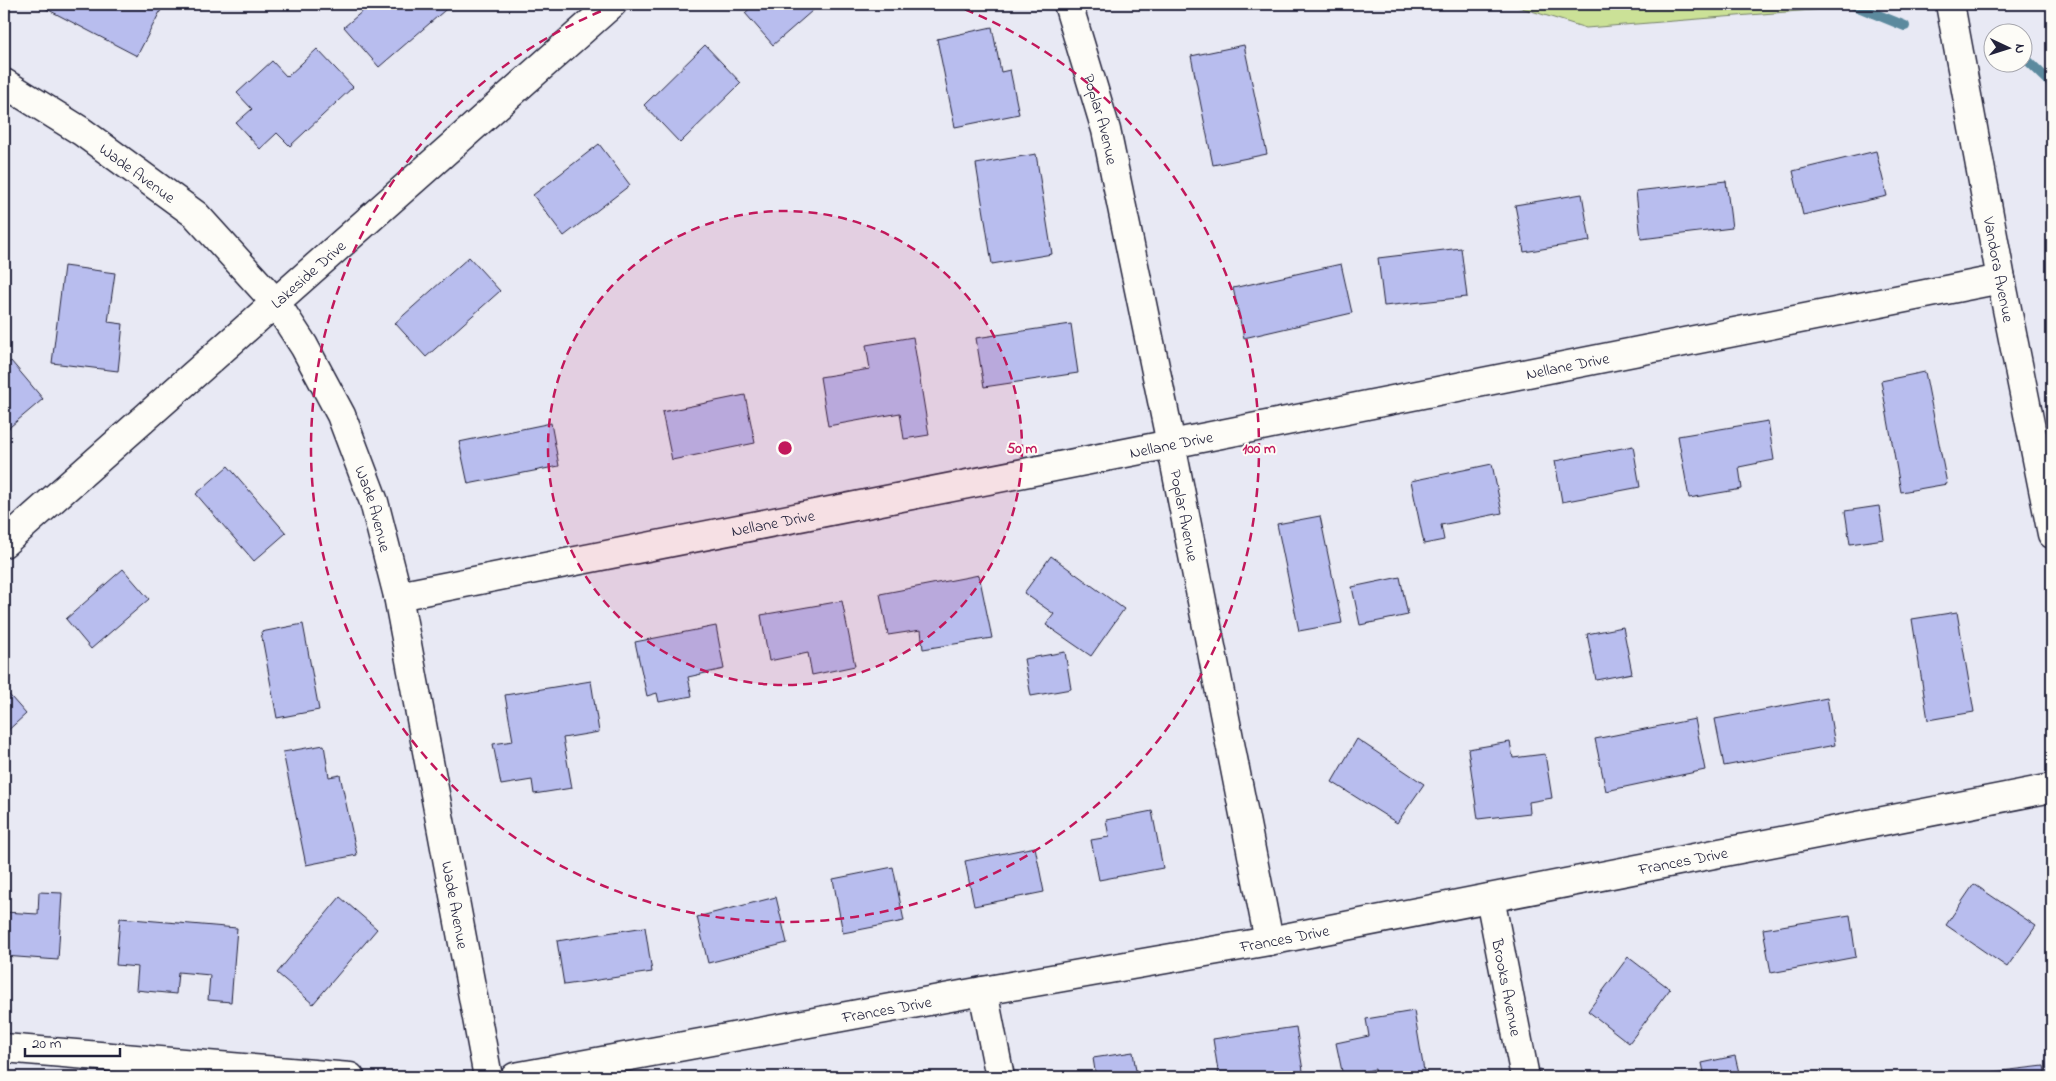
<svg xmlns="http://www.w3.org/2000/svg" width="2056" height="1081" font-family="'Indie Flower',sans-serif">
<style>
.green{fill:#cbe197;stroke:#768269}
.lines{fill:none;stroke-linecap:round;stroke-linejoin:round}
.stream{stroke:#5c8a9e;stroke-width:10}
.building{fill:#b8bdee;stroke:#22223b}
.minor-casing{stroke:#22223b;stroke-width:31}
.minor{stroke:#fdfcf7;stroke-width:28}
.ring{fill:none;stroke:#c2185b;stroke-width:2.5;stroke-dasharray:9 6}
.labels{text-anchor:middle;stroke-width:4;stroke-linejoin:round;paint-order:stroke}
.street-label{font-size:16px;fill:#22223b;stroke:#fdfcf7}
.centre{fill:#c2185b;stroke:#fdfcf7;stroke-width:2.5}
.ring-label{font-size:15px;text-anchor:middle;font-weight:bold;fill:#c2185b;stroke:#fdfcf7;stroke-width:4;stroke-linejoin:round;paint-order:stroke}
</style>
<rect width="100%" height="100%" fill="#e8e9f4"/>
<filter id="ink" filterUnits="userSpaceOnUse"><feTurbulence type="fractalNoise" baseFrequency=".02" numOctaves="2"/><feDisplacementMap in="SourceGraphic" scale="10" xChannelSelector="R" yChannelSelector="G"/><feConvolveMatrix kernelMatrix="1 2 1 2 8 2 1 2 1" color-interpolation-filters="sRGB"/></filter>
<g filter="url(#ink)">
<path class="green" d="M1509,4h378l-301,24z"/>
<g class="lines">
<g class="stream">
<path d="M1851,4l54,22"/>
<path d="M2024,57l28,27"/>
</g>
</g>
<g class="building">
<path d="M42,4h122l-27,52 -96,-50z"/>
<path d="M371,4h81l-73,63 -35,-40z"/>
<path d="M755,4h65l-47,41 -28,-32z"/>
<path d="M992,27l9,45 9,-2 9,44 -64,13 -18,-88z"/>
<path d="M705,45l36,38 -61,60 -36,-38z"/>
<path d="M1244,45l23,109 -54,11 -22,-109z"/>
<path d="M317,49l36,38 -63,59 -13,-13 -17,16 -24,-26 16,-14 -15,-16 35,-32 15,16z"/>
<path d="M599,144l31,41 -66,51 -31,-41z"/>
<path d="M1876,151l11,45 -84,19 -10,-44z"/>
<path d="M1036,154l16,100 -60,10 -16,-100z"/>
<path d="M1726,181l6,47 -91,11 -5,-48z"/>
<path d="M1582,194l8,47 -66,11 -9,-47z"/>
<path d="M1461,248l6,49 -83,9 -6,-48z"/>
<path d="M469,257l31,34 -74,66 -31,-34z"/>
<path d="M1341,264l11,49 -108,25 -11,-50z"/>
<path d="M64,266l51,7 -7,49 15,2 -5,47 -66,-8z"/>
<path d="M1071,324l7,49 -94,14 -8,-49z"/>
<path d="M913,337l16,98 -25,4 -4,-26 -72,13 -8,-49 50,-8 -4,-24z"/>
<path d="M11,361l32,38 -39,33v-65z"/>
<path d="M1925,372l22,112 -46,8 -20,-111z"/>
<path d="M745,395l10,48 -83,17 -10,-48z"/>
<path d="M1768,421l6,39 -35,7 3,22 -53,9 -11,-62z"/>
<path d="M551,423l8,43 -91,18 -9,-42z"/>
<path d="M1633,446l7,41 -78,15 -7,-41z"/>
<path d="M1492,464l10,49 -61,12 3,15 -20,4 -13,-63z"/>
<path d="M228,466l58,67 -32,28 -58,-67z"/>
<path d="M1879,506l5,33 -34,5 -5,-33z"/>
<path d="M1320,516l22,107 -43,8 -22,-107z"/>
<path d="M1051,556l73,53 -33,47 -45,-31 8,-11 -30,-21z"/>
<path d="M123,569l26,30 -58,50 -25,-30z"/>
<path d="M979,575l13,63 -69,11 -2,-19 -33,5 -8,-41z"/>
<path d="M1400,577l8,38 -48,10 -8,-38z"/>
<path d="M842,601l13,65 -43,9 -4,-22 -39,8 -8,-46z"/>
<path d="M1957,612l17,100 -46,8 -16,-101z"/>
<path d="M303,624l16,86 -42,8 -16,-86z"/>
<path d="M716,626l8,43 -36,8 4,19 -33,6 -2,-9 -10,3 -12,-54z"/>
<path d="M1623,627l9,46 -36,7 -9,-46z"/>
<path d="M1065,652l6,37 -40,7 -7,-37z"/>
<path d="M591,681l8,51 -36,6 9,50 -38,6 -2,-14 -31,5 -8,-41 20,-3 -8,-46z"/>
<path d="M4,689l22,25 -22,20z"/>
<path d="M1827,698l8,47 -111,21 -9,-47z"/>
<path d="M1695,719l10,51 -99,21 -11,-52z"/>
<path d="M1357,739l67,45 -27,39 -65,-41z"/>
<path d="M1510,742l3,16 32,-4 7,44 -23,4 1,11 -52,6 -10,-70z"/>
<path d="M324,745l5,32 11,-2 17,80 -51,10 -23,-113z"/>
<path d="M1152,811l11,57 -64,12 -8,-40 18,-3 -3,-17z"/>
<path d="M1035,847l9,45 -70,14 -9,-45z"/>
<path d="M893,867l11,54 -61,12 -10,-54z"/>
<path d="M1974,884l62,42 -29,41 -61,-42z"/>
<path d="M39,892l23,1 -4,67 -54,-4v-44l34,2z"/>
<path d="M340,897l37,32 -64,75 -36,-31z"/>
<path d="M776,897l11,46 -79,20 -11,-46z"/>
<path d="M1850,915l6,42 -85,16 -8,-44z"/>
<path d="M120,918l117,10 -6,74 -23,-2 2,-25 -32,-3 -2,22 -40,-4 2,-23 -22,-2z"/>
<path d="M645,927l7,45 -88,13 -7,-44z"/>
<path d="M1628,957l42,32 -41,54 -41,-32z"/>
<path d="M1414,1011l11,66h-48l-2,-8 -32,7 -7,-33 33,-7 -3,-17z"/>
<path d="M1296,1027l8,50h-85l-6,-38z"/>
<path d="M1133,1052l4,25h-41l-3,-19z"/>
<path d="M1735,1056l5,21h-35l-3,-14z"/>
<path d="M2044,1066l2,11h-53v-5z"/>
</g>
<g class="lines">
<g class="minor-casing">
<g id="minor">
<path id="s1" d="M1068,4l38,126 65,314 98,497"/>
<path id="s2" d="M1950,4l51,275 51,255"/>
<path id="s3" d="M4,83l77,48 115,84 80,88 28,43 37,69 33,87 24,94 90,481"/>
<path id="s4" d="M4,543l608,-539"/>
<path id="s5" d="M398,596l773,-152 830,-165"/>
<path id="s6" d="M1490,898l35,179"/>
<path d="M983,991l17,86"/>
<path d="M4,1048l346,29"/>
<path id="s7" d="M515,1077l468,-86 286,-50 783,-153"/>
</g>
</g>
<use href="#minor" class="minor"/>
</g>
</g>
<circle cx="785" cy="448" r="237" fill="#c2185b" fill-opacity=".12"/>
<g class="ring">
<circle cx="785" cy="448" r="237"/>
<path d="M951 4A474 474 0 1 1 619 4"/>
</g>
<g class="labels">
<g class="street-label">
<text dy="6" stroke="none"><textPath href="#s1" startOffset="120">Poplar Avenue</textPath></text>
<text dy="6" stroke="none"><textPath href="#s3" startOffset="161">Wade Avenue</textPath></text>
<text dy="6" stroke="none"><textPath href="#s2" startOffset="270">Vandora Avenue</textPath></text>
<text dy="6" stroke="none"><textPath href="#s4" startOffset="406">Lakeside Drive</textPath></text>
<text dy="6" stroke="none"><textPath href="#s5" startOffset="1192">Nellane Drive</textPath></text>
<text dy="6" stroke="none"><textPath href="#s5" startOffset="788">Nellane Drive</textPath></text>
<text dy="6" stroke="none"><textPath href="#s3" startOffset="581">Wade Avenue</textPath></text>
<text dy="6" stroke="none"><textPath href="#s1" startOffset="525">Poplar Avenue</textPath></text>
<text dy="6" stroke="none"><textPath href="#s5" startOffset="382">Nellane Drive</textPath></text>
<text dy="6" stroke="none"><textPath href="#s7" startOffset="1188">Frances Drive</textPath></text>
<text dy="6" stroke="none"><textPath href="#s3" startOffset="986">Wade Avenue</textPath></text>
<text dy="6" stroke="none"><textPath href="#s7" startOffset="782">Frances Drive</textPath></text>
<text dy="6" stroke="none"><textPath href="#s6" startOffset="91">Brooks Avenue</textPath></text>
<text dy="6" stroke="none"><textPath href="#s7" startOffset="378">Frances Drive</textPath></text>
</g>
</g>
<circle cx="785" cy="448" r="8" class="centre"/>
<g class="ring-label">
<text x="1022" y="453">50 m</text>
<text x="1259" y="453">100 m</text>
</g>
<rect width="2056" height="1081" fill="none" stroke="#fdfcf7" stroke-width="20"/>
<rect x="10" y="10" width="2036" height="1061" fill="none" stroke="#22223b" stroke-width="2" filter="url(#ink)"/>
<g transform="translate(2008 48) rotate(94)"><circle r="24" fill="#fdfcf7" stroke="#a5a5ac"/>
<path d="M0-4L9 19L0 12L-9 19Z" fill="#22223b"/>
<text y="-8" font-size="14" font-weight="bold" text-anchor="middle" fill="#22223b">N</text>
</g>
<path d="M25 1048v8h95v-8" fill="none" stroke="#22223b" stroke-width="2.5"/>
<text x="32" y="1048" font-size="15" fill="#22223b" stroke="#fdfcf7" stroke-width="4" paint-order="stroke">20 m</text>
</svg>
